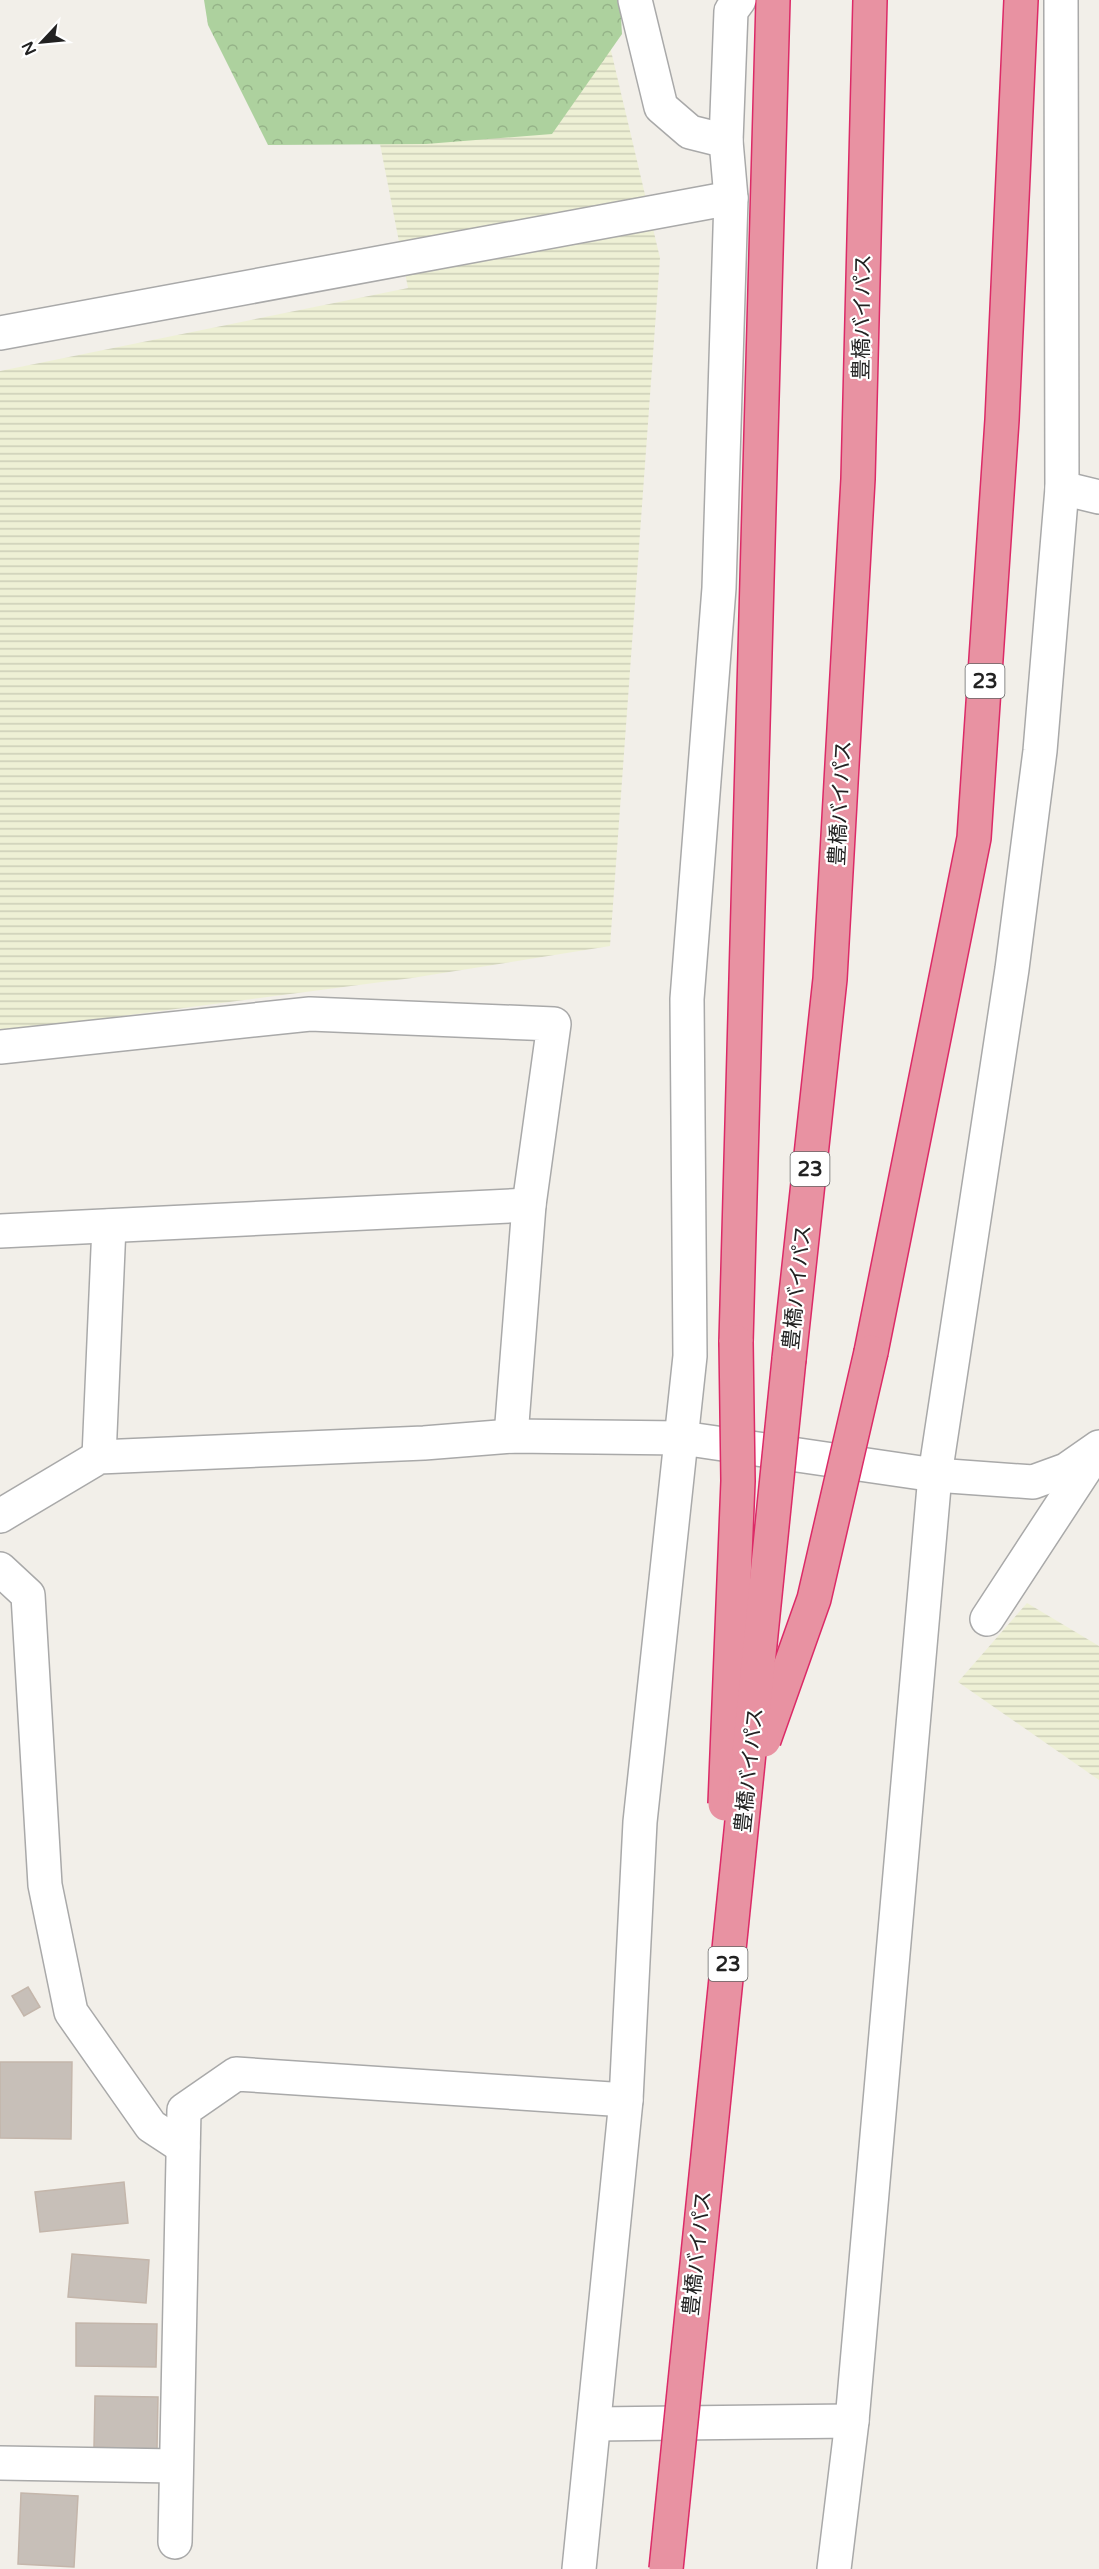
<svg xmlns="http://www.w3.org/2000/svg" width="1099" height="2569" font-family="'Varela Round','Noto Sans JP',sans-serif">
<style>
.farmland{fill:url(#farmland-rules)}
.forest{fill:url(#forest-crowns)}
.building{fill:#c7bfb8;stroke:#c4b6ab;stroke-width:1.5}
.lines{fill:none;stroke-linecap:round;stroke-linejoin:round}
.minor-casing{stroke:#a9a9a9;stroke-width:36}
.highway-casing{stroke:#dc2a67;stroke-width:36}
.minor{stroke:#fff;stroke-width:33}
.highway{stroke:#e892a2;stroke-width:33}
.highway-bridge-casing{stroke:#dc2a67;stroke-width:36;stroke-linecap:butt}
.highway-bridge{stroke:#e892a2;stroke-width:33}
.labels{text-anchor:middle;stroke-width:4.5;stroke-linejoin:round;paint-order:stroke}
.shield{fill:#fff;stroke:#646464;stroke-width:1.5}
.shield-label{font-size:20px;font-weight:bold;fill:#222}
.street-label{font-size:21px;fill:#222;stroke:#fff}
</style>
<defs>
<pattern id="farmland-rules" width="6" height="5" patternUnits="userSpaceOnUse" patternTransform="scale(1.5)"><rect width="6" height="5" fill="#eef0d5"/><path d="M0 2.5h6" fill="none" stroke="#ccceb7"/></pattern>
<pattern id="forest-crowns" width="20" height="18" patternUnits="userSpaceOnUse" patternTransform="scale(1.5)"><rect width="20" height="18" fill="#add19e"/><path d="M2 6a3 3 0 1 1 6 0M12 15a3 3 0 1 1 6 0" fill="none" stroke="#95b388"/></pattern>
</defs>
<rect width="100%" height="100%" fill="#f2efe9"/>
<g class="farmland">
<path d="M352,0h247l61,258 -50,688 -198,32 -412,54v-661l408,-83z"/>
<path d="M1027,1603l72,43v134l-141,-98z"/>
</g>
<path class="forest" d="M204,0h416l2,34 -70,100 -126,10 -158,1 -60,-120z"/>
<g class="building">
<path d="M28,1987l12,20 -16,9 -12,-20z"/>
<path d="M0,2062h72l-1,77 -71,-1z"/>
<path d="M124,2182l4,41 -88,9 -5,-40z"/>
<path d="M72,2254l77,6 -3,43 -78,-6z"/>
<path d="M76,2323l81,1 -1,43 -80,-1z"/>
<path d="M95,2396l63,1 -1,52 -63,-2z"/>
<path d="M21,2493l57,3 -4,71 -56,-3z"/>
</g>
<g class="lines">
<g class="minor-casing">
<g id="minor">
<path d="M635,0l26,107 29,25 36,9"/>
<path d="M0,333l731,-135"/>
<path d="M1062,488l37,9"/>
<path d="M0,1047l310,-33 244,10 -25,181 -18,231"/>
<path d="M0,1231l529,-26"/>
<path d="M99,1457l10,-231"/>
<path d="M0,1516l99,-59 325,-14 87,-7 171,2 253,37 98,7 33,-12 33,-23"/>
<path d="M0,1569l28,26 17,290 26,127 80,114 32,21"/>
<path d="M987,1619l106,-162"/>
<path d="M595,2424l257,-3"/>
<path d="M0,2463l175,3"/>
<path d="M175,2542l9,-432 52,-36 390,26"/>
<path d="M579,2569l47,-469 14,-278 50,-466 -3,-357 32,-411 12,-390 -5,-57 5,-130 8,-11"/>
<path d="M834,2569l18,-148 83,-946 77,-506 28,-218 22,-263 -1,-488"/>
</g>
</g>
<g class="highway-casing">
<g id="highway">
<path d="M736,1342l37,-1342"/>
<path d="M871,1352l103,-514 28,-418 19,-420"/>
<path d="M789,1359l41,-380 28,-500 12,-479"/>
</g>
</g>
<use href="#minor" class="minor"/>
<use href="#highway" class="highway"/>
<g class="highway-bridge-casing">
<g id="highway-bridge">
<path d="M764,1740l50,-141 57,-247"/>
<path d="M725,1804l13,-323 -2,-139"/>
<path d="M666,2569l123,-1210"/>
</g>
</g>
<use href="#highway-bridge" class="highway-bridge"/>
</g>
<g class="labels">
<g class="shield">
<rect x="965.5" y="664" width="39" height="34" rx="4.5"/>
<rect x="790.5" y="1152" width="39" height="34" rx="4.5"/>
<rect x="708.5" y="1947" width="39" height="34" rx="4.5"/>
</g>
<g class="shield-label">
<text x="985" y="688">23</text>
<text x="810" y="1176">23</text>
<text x="728" y="1971">23</text>
</g>
<g class="street-label">
<text transform="translate(862 317) rotate(-89)" y="7">豊橋バイパス</text>
<text transform="translate(840 803) rotate(-87)" y="7">豊橋バイパス</text>
<text transform="translate(797 1287) rotate(-84)" y="7">豊橋バイパス</text>
<text transform="translate(749 1770) rotate(-84)" y="7">豊橋バイパス</text>
<text transform="translate(697 2253) rotate(-84)" y="7">豊橋バイパス</text>
</g>
</g>
<g transform="translate(42 42) rotate(244)" stroke="#ffffff" stroke-width="4.5" paint-order="stroke">
<path d="M0-4.5L10 22L0 15L-10 22Z" fill="#222222"/>
<text y="-9" font-size="16" font-weight="bold" text-anchor="middle" fill="#222222">N</text>
</g>
</svg>
